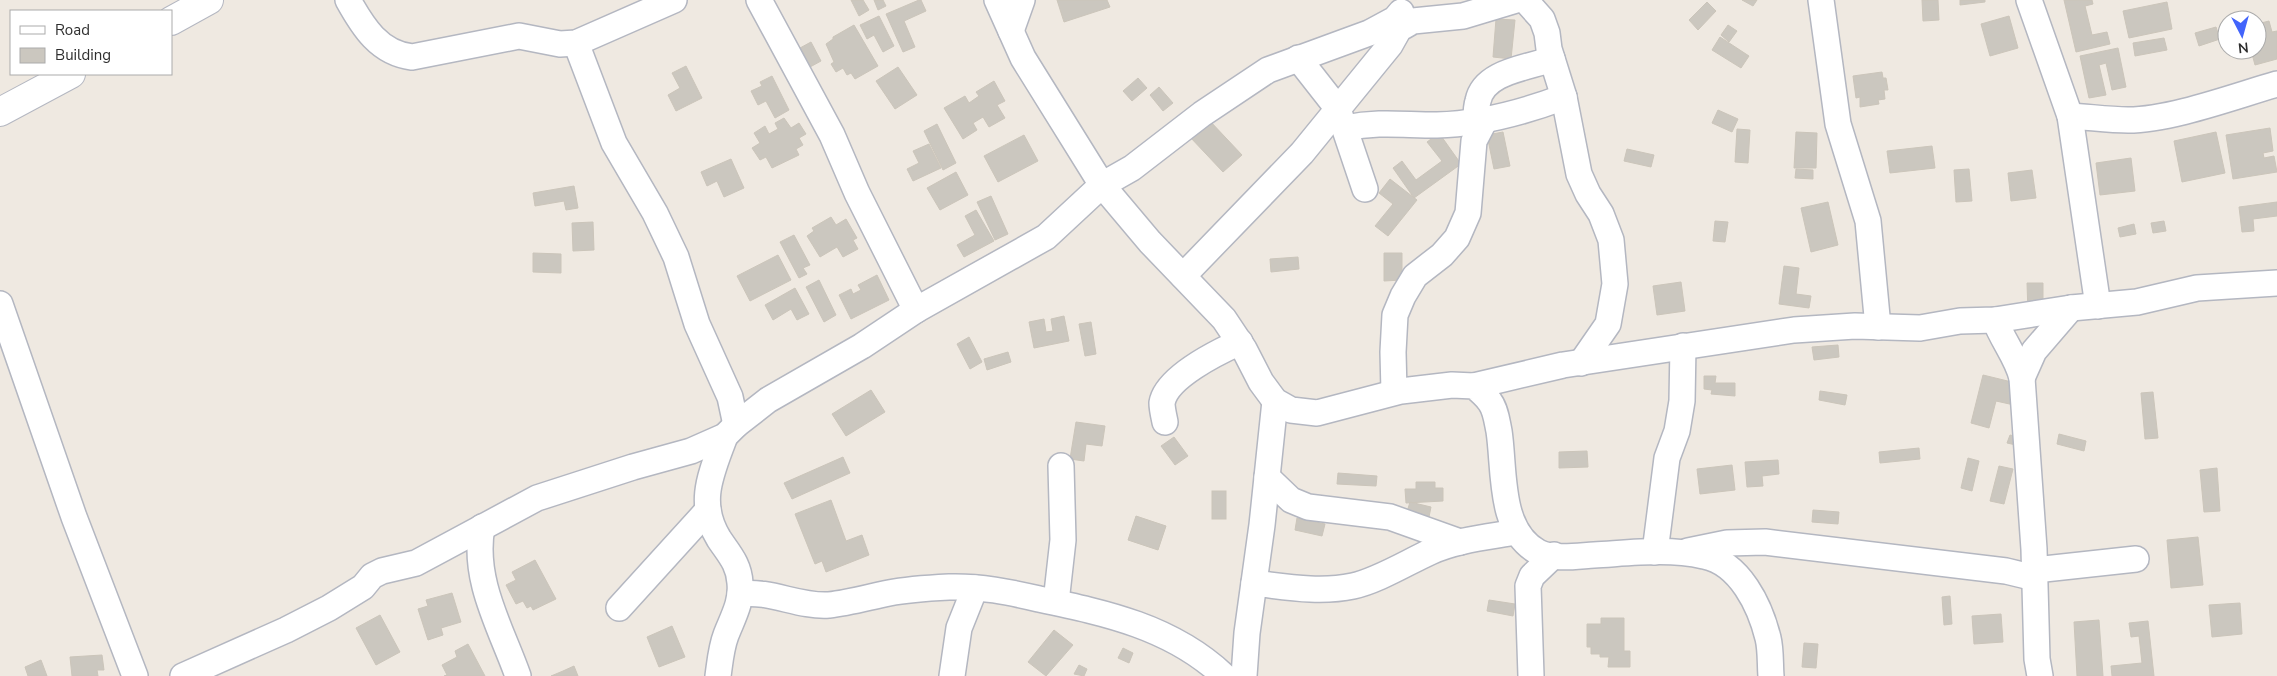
<svg xmlns="http://www.w3.org/2000/svg" width="2277" height="676" font-family="'Nunito Sans',sans-serif">
<style>
.building{fill:#cbc7bf;stroke:#cbc5ba}
.lines{fill:none;stroke-linecap:round;stroke-linejoin:round}
.minor-casing{stroke:#b4b7c1;stroke-width:28}
.tertiary-casing{stroke:#b4b7c1;stroke-width:30}
.minor{stroke:#fff;stroke-width:25}
.tertiary{stroke:#fff;stroke-width:28}
</style>
<rect width="100%" height="100%" fill="#efe9e1"/>
<g class="building">
<path d="M851,0h12l6,10 -10,6z"/>
<path d="M874,0h9l3,6 -8,4z"/>
<path d="M919,0h2l5,11 -22,10 11,26 -12,5 -17,-38z"/>
<path d="M1057,0h50l3,7 -46,15z"/>
<path d="M1742,0h15l-4,6z"/>
<path d="M1922,0h16l1,20 -16,1z"/>
<path d="M1960,0h25v2l-25,3z"/>
<path d="M2064,0h28l1,4 -8,2 7,29 15,-3 3,12 -34,8z"/>
<path d="M1707,2l9,9 -18,19 -9,-10z"/>
<path d="M2167,2l5,27 -43,9 -6,-27z"/>
<path d="M879,16l15,30 -11,6 -9,-17 -7,4 -7,-14z"/>
<path d="M2009,16l9,32 -28,8 -9,-32z"/>
<path d="M1496,19l19,1 -4,39 -18,-2z"/>
<path d="M2269,21l3,11 5,-1v28l-22,6 -4,-15h6v-26z"/>
<path d="M854,25l24,41 -23,13 -4,-6 -4,2 -4,-7 -7,4 -5,-8 3,-2 -8,-18 7,-5v-2z"/>
<path d="M1728,25l9,6 -8,11 -8,-7z"/>
<path d="M2216,27l4,12 -21,7 -4,-13z"/>
<path d="M1720,37l29,19 -8,12 -29,-18z"/>
<path d="M2164,38l3,12 -32,6 -2,-13z"/>
<path d="M811,42l10,19 -11,6 -10,-19z"/>
<path d="M2118,48l8,39 -14,3 -6,-27 -7,2 7,30 -17,3 -9,-42z"/>
<path d="M686,66l16,32 -26,13 -8,-16 12,-7 -8,-15z"/>
<path d="M898,67l19,28 -22,14 -19,-28z"/>
<path d="M1882,72l1,6h3l2,12h-4l1,9 -7,1 1,4 -19,3v-10l-4,1 -3,-22z"/>
<path d="M772,76l17,34 -14,8 -9,-17 -8,4 -7,-14 11,-5 -2,-4z"/>
<path d="M1138,78l9,10 -15,13 -9,-10z"/>
<path d="M994,81l11,20 -8,4 8,13 -16,9 -6,-10 -10,6 4,7 -14,9 -19,-31 21,-12 4,7 10,-7 -3,-4z"/>
<path d="M1159,87l14,16 -10,8 -13,-16z"/>
<path d="M1718,110l20,9 -6,13 -20,-9z"/>
<path d="M784,118l7,10 8,-5 7,11 -7,4 4,7 -7,4 3,6 -27,13 -6,-11 -6,3 -8,-12 8,-5 -6,-10 11,-7 4,8 9,-5 -3,-6z"/>
<path d="M1209,120l33,35 -19,17 -33,-35z"/>
<path d="M937,124l19,39 -13,7 -19,-39z"/>
<path d="M2270,128l3,23 -10,2 1,5 10,-2 3,16 -44,7 -7,-44z"/>
<path d="M1737,129l13,1 -2,33 -13,-1z"/>
<path d="M1503,132l7,34 -16,3 -7,-34z"/>
<path d="M1796,132l21,1 -1,35h-22z"/>
<path d="M2216,132l9,41 -43,9 -8,-41z"/>
<path d="M1439,133l22,31 -47,34 -21,-30 9,-7 14,19 26,-19 -15,-19z"/>
<path d="M1024,135l14,26 -40,21 -14,-26z"/>
<path d="M929,144l12,24 -28,13 -6,-12 12,-6 -6,-12z"/>
<path d="M1932,146l3,22 -45,5 -3,-22z"/>
<path d="M1627,149l27,6 -3,12 -27,-6z"/>
<path d="M2131,158l4,33 -35,4 -4,-32z"/>
<path d="M731,159l13,29 -20,9 -7,-16 -10,5 -6,-14z"/>
<path d="M1796,169l17,1v9l-18,-1z"/>
<path d="M1969,169l3,32 -16,1 -2,-32z"/>
<path d="M2032,170l4,28 -25,3 -3,-28z"/>
<path d="M956,172l12,23 -28,15 -13,-22z"/>
<path d="M1390,179l27,21 -29,36 -13,-10 18,-22 -14,-11z"/>
<path d="M574,186l4,22 -12,2 -2,-9 -29,5 -2,-13z"/>
<path d="M991,196l17,38 -13,6 -18,-38z"/>
<path d="M1828,202l10,43 -27,7 -10,-44z"/>
<path d="M2277,202v14l-24,3 1,12 -12,1 -3,-25z"/>
<path d="M976,210l18,31 -30,16 -7,-12 18,-10 -10,-19z"/>
<path d="M831,217l5,8 10,-6 11,19 -4,2 5,9 -15,8 -6,-10 -17,10 -13,-21 7,-5 -2,-3z"/>
<path d="M1715,221l13,1 -3,20 -12,-1z"/>
<path d="M2164,221l2,10 -13,2 -2,-10z"/>
<path d="M593,222l1,28 -21,1 -1,-28z"/>
<path d="M2134,224l2,10 -16,3 -2,-9z"/>
<path d="M794,235l16,30 -7,3 4,6 -8,4 -19,-36z"/>
<path d="M533,253l28,1v19l-28,-1z"/>
<path d="M1384,253h18v27l-18,1z"/>
<path d="M778,255l13,25 -41,21 -13,-25z"/>
<path d="M1298,257l1,12 -28,3 -1,-13z"/>
<path d="M1784,266l15,2 -3,26 15,2 -2,12 -30,-4z"/>
<path d="M877,275l12,25 -38,19 -12,-24 12,-6 2,5 8,-4 -3,-5z"/>
<path d="M819,280l17,35 -12,7 -18,-35z"/>
<path d="M1681,282l4,29 -28,4 -4,-29z"/>
<path d="M2027,283h16v30h-15z"/>
<path d="M795,288l14,26 -12,6 -6,-11 -18,11 -8,-15z"/>
<path d="M1064,316l5,25 -35,7 -5,-26 15,-3 2,13 7,-1 -2,-12z"/>
<path d="M1091,322l5,32 -11,2 -6,-32z"/>
<path d="M969,337l13,25 -12,7 -13,-25z"/>
<path d="M1838,345l1,12 -25,3 -2,-13z"/>
<path d="M1008,352l3,10 -24,8 -3,-11z"/>
<path d="M1983,375l37,9 -6,21 -18,-4 -7,27 -18,-5z"/>
<path d="M1704,376h12l-1,7h20v13l-24,-2 1,-4 -8,-1z"/>
<path d="M871,390l14,22 -39,24 -14,-22z"/>
<path d="M1820,391l27,4 -2,10 -26,-5z"/>
<path d="M2153,392l5,46 -13,1 -4,-46z"/>
<path d="M1076,422l29,4 -3,20 -16,-2 -2,17 -14,-2z"/>
<path d="M2059,434l27,7 -2,10 -27,-7z"/>
<path d="M2010,435l17,4 -2,8 -18,-4z"/>
<path d="M1174,437l14,19 -13,9 -14,-19z"/>
<path d="M1919,448l1,11 -40,4 -1,-11z"/>
<path d="M1587,451l1,16 -29,1v-16z"/>
<path d="M843,457l7,16 -58,26 -8,-16z"/>
<path d="M1968,458l11,3 -7,30 -11,-3z"/>
<path d="M1778,460l1,14 -17,2 1,10 -16,1 -2,-25z"/>
<path d="M1732,465l3,25 -35,4 -3,-25z"/>
<path d="M1999,466l14,3 -9,35 -14,-3z"/>
<path d="M2217,468l3,43 -16,1 -4,-42z"/>
<path d="M1338,473l39,3 -1,10 -39,-2z"/>
<path d="M1416,482h19v6h8v13l-37,2 -1,-14h11z"/>
<rect x="1212" y="491" width="14" height="28"/>
<path d="M831,500l15,41 16,-6 7,20 -43,17 -4,-11 -7,3 -20,-50z"/>
<path d="M1410,502l21,5 -2,10 -22,-5z"/>
<path d="M1813,510l26,2 -1,12 -26,-2z"/>
<path d="M1136,516l30,10 -8,24 -30,-10z"/>
<path d="M1297,518l28,6 -3,12 -27,-6z"/>
<path d="M2198,537l5,48 -32,3 -4,-48z"/>
<path d="M535,560l21,39 -23,11 -2,-4 -4,2 -4,-7 -7,3 -10,-19 10,-5 -4,-8z"/>
<path d="M452,593l9,29 -20,6 2,7 -15,5 -10,-31 10,-3 -2,-6z"/>
<path d="M1950,596l2,28 -8,1 -2,-28z"/>
<path d="M1489,600l26,4 -2,12 -26,-5z"/>
<path d="M2240,603l2,31 -30,3 -3,-32z"/>
<path d="M2001,614l2,28 -29,2 -2,-28z"/>
<path d="M380,615l20,37 -24,13 -20,-37z"/>
<path d="M1601,618h23v33h6v16h-22l1,-10h-9v-3h-9v-7h-4v-23h14z"/>
<path d="M2099,620l4,56h-26l-3,-54z"/>
<path d="M2148,621l6,55h-42l-1,-10 31,-3 -3,-27 -8,1 -2,-14z"/>
<path d="M672,626l13,31 -26,10 -12,-30z"/>
<path d="M1054,630l19,15 -27,31 -18,-14z"/>
<path d="M1804,643l14,1 -2,24 -14,-1z"/>
<path d="M468,644l17,32h-41l3,-1 -5,-10 15,-8 -2,-6z"/>
<path d="M1123,648l10,5 -4,10 -11,-5z"/>
<path d="M102,655l2,15h-7l1,6h-26l-2,-19z"/>
<path d="M41,660l6,16h-19l-3,-9z"/>
<path d="M1079,665l8,4 -3,7 -10,-2z"/>
<path d="M574,666l4,10h-27l12,-5z"/>
</g>
<g class="lines">
<g class="minor-casing">
<g id="minor">
<path d="M348,0c15,27 31,53 64,57l107,-21 41,8 16,-1 98,-43"/>
<path d="M759,0l73,135 25,58 59,117"/>
<path d="M997,0l26,58 79,127 48,57 74,77 20,30 17,33 14,19 16,9 26,3 84,-22 51,-6 22,1c6,5 12,10 16,16 6,8 7,20 9,29 6,39 -1,99 39,121 15,8 39,4 56,3 36,-2 74,-7 110,1 36,7 56,50 64,82 3,12 2,26 3,38"/>
<path d="M1525,0l17,19 5,14 2,16 15,48 15,77 9,20 13,20 10,26 4,44 -7,40 -27,39"/>
<path d="M1821,0l17,124 30,97 10,106"/>
<path d="M2029,0l41,116 28,190"/>
<path d="M1011,31l11,-31"/>
<path d="M576,43l38,100 41,70 21,44 21,67 33,73 6,28"/>
<path d="M1298,58l40,51 27,80"/>
<path d="M2070,116c19,1 39,4 58,4 43,0 107,-24 149,-36"/>
<path d="M1476,120c0,-6 0,-13 2,-19 6,-30 50,-33 74,-42"/>
<path d="M1345,128c35,-7 57,-3 92,-3 42,-1 87,-13 127,-28"/>
<path d="M1183,276l119,-123 88,-108 9,-16 14,-8 50,-5 53,-16"/>
<path d="M0,304l74,213 61,159"/>
<path d="M1995,320c7,20 22,37 27,58l12,171 3,110 3,17"/>
<path d="M2022,378l12,-27 37,-43"/>
<path d="M1474,386l89,-21 231,-35 61,-4 65,2 40,-7 35,-1 76,-12 66,-6 60,-14 80,-5"/>
<path d="M1394,392l-1,-40 2,-37 8,-19 12,-20 27,-21 15,-17 11,-25 6,-72 12,-23"/>
<path d="M1165,422c-1,-5 -3,-13 -3,-19 4,-26 56,-51 78,-61"/>
<path d="M1267,477l24,23 17,7 82,10 70,25"/>
<path d="M482,527c-10,53 19,101 36,149"/>
<path d="M1688,551l39,-8 38,-1 241,29 29,7"/>
<path d="M1655,552l12,-94 10,-27 5,-30 1,-55"/>
<path d="M2035,570l101,-11"/>
<path d="M1254,583c33,4 66,10 99,3 24,-5 55,-24 77,-34 26,-12 58,-15 86,-20"/>
<path d="M740,594c31,-4 58,13 89,11 20,-2 40,-8 60,-12 20,-4 40,-5 60,-6 31,-1 60,5 90,12 67,14 133,28 185,77"/>
<path d="M1056,602l7,-62 -2,-74"/>
<path d="M619,608l89,-98"/>
<path d="M183,676l103,-46 43,-22 34,-21 9,-11 10,-5 34,-8 121,-65 96,-31 58,-16 34,-15 11,-11 32,-25 94,-54 54,-36 130,-73 56,-52 30,-17 70,-54 66,-44 101,-37 26,-14 6,-7"/>
<path d="M718,676c2,-14 3,-28 8,-41 7,-18 16,-33 14,-52 -1,-19 -11,-29 -21,-44 -23,-37 -7,-67 6,-103"/>
<path d="M952,676l7,-48 16,-40"/>
<path d="M1244,676l3,-43 15,-108 13,-124"/>
<path d="M1531,676l-3,-90 4,-10 22,-21"/>
</g>
</g>
<g class="tertiary-casing">
<g id="tertiary">
<path d="M171,21l38,-21"/>
<path d="M0,112l71,-38"/>
</g>
</g>
<use href="#minor" class="minor"/>
<use href="#tertiary" class="tertiary"/>
</g>
<rect x="10" y="10" width="162" height="65" fill="#ffffff" stroke="#ababab"/>
<rect x="20" y="26" width="25" height="8" fill="#ffffff" stroke="#ababab"/>
<text x="55" y="35" font-size="15" fill="#2e2e2e">Road</text>
<rect x="20" y="48" width="25" height="15" fill="#cbc7bf" stroke="#ababab"/>
<text x="55" y="60" font-size="15" fill="#2e2e2e">Building</text>
<g transform="translate(2242 35) rotate(174)"><circle r="24" fill="#ffffff" stroke="#ababab"/>
<path d="M0-4L9 19L0 12L-9 19Z" fill="#4264fb"/>
<text y="-8" font-size="14" font-weight="bold" text-anchor="middle" fill="#2e2e2e">N</text>
</g>
</svg>
